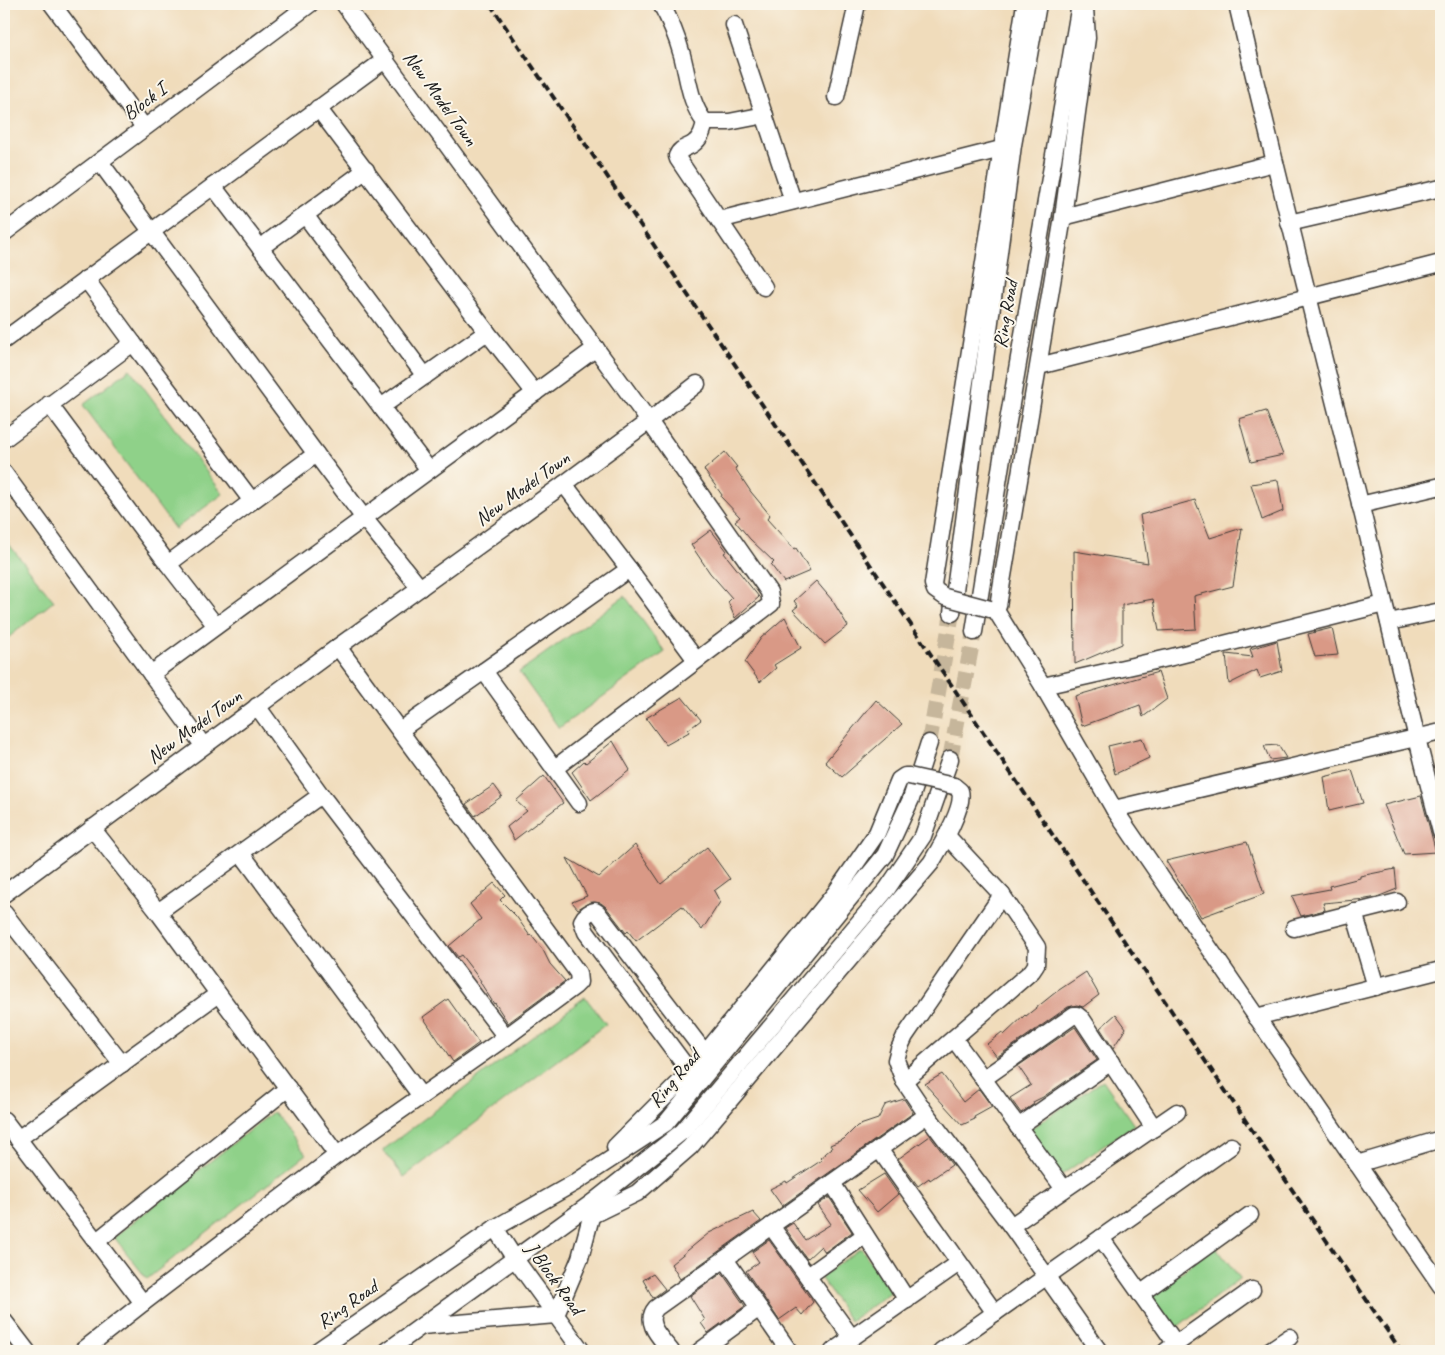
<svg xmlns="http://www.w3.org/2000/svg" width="1445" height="1355" font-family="Caveat,sans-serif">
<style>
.green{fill:#8fd189;stroke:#567652}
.building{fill:#d99986}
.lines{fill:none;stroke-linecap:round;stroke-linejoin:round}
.minor-tunnel{stroke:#c6b69b;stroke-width:16;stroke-dasharray:16 8;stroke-linecap:butt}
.minor-casing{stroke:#3c3934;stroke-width:19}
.minor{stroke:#fff;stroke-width:16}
.rail{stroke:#1c1c1c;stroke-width:4;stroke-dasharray:8 4;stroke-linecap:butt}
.minor-bridge-casing{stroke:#3c3934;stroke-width:19;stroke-linecap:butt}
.minor-bridge{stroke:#fff;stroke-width:16}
.labels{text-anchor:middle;stroke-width:4;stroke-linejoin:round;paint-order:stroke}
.street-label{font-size:20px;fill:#1c1c1c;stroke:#fbf7ec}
</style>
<rect width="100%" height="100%" fill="#fbf7ec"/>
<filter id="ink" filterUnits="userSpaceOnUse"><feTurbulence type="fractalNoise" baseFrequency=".02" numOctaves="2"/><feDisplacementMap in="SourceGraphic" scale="10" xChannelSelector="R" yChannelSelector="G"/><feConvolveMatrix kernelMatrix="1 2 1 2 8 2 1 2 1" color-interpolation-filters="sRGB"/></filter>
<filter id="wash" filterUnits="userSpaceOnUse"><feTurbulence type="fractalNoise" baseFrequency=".0096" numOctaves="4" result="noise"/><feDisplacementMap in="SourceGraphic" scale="20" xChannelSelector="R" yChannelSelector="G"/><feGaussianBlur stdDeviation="1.12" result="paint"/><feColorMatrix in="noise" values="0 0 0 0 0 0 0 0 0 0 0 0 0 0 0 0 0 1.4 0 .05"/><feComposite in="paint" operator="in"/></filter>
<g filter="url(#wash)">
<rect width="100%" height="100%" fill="#f0dcbb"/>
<g class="green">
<path d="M130,369l93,125 -48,35 -92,-124z"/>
<path d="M4,538l50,63 -50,40z"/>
<path d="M625,596l40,56 -106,76 -40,-56z"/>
<path d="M585,997l21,27 -202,153 -21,-27z"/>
<path d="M1103,1080l31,45 -74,51 -31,-46z"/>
<path d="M273,1112l33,42 -159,125 -33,-42z"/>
<path d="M1215,1246l25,32 -68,53 -25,-32z"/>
<path d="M861,1248l30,44 -41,29 -30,-44z"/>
</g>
<g id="blocks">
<g class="building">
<path d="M1266,411l17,44 -32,7 -12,-43z"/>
<path d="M725,452l12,15 -2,1 16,24 19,23 -3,4 27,30 2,-1 14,23 -26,11 -13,-17 3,-3 -24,-23 -15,-18 5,-4 -19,-20 1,-2 -18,-25z"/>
<path d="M1278,480l5,31 -21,9 -11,-36z"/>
<path d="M1195,500l15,38 32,-10 -9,58 -39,10 2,33 -37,2 -6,-32 -31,6v39l-47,20 -1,-113 74,12 -8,-48z"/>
<path d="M711,530l16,21 -3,2 35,44 -24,21 -7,-16 4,-4 -22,-25 -19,-28z"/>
<path d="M816,581l16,19 16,26 -23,18 -32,-34 5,-4 -4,-5z"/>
<path d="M785,617l16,31 -27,17 2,3 -16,14 -15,-20 16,-24z"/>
<path d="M1332,628l6,27 -23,2 -7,-23z"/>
<path d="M1277,641l5,30 -22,7 -3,-8 -28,14 -3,-30 27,3 -3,-8z"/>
<path d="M1158,672l9,27 -24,18 -3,-12 -58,21 -7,-30z"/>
<path d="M682,697l19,23 -13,10 1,2 -23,13 -20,-27z"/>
<path d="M876,700l26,24 -60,53 -17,-15z"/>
<path d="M1142,738l7,20 -34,16 -7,-28z"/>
<path d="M613,741l17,29 -39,30 -19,-28 12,-11 2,2z"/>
<path d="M1278,745l8,13 -16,2 -6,-14z"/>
<path d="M1352,770l11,33 -34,8 -5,-34z"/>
<path d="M544,776l19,27 -49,37 -7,-13 20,-16 -11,-10z"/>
<path d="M494,785l8,11 -27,20 -9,-12z"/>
<path d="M1421,796l15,56 -32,2 -20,-49z"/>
<path d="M1247,842l17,52 -63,23 -35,-56z"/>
<path d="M635,845l26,39 46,-37 23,32 -16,12 6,11 -18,28 -20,-24 -46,35 -8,-10 -2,2 -20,-26 -5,-4 -11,-1 -12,7 -6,-7 15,-6 -20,-38 32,19z"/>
<path d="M1395,869l2,20 -20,8 -11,2 -43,4 2,7 -24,6 -9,-20 38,-7 -1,-3 31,-8v-2z"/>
<path d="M494,883l11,12 -5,5 16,16 14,20 1,-1 12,15 7,14 15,17 -57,42 -13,-20 -1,1 -14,-22 1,-1 -20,-26 -3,2 -9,-11 32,-27 -11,-15z"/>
<path d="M1086,972l13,23 -16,12 -6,-2 -9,2 -71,50 -10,-13 15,-12 2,3 21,-20 1,1 30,-24z"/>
<path d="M448,999l31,44 -26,19 -30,-45z"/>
<path d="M1116,1014l10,14 -13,20 -13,-20z"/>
<path d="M1075,1027l22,33 -54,37 -10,5 1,2 -13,9 -11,-15 21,-13 -13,-19z"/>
<path d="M942,1074l21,28 16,-13 13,18 -18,10 1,2 -13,6 -37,-41z"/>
<path d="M904,1099l9,14 -131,93 -12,-17 16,-8 1,2 35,-23 -2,-2 12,-10 -2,-3 14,-6 13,-13 21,-7 7,-14z"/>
<path d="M930,1136l22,29 -22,15 -1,-2 -11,8 -20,-27z"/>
<path d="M884,1174l14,20 -21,18 -19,-22z"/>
<path d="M829,1197l23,35 -27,20 -4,-6 -14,13 -22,-31 8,-5 12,17 26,-16 -13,-19z"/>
<path d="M753,1212l8,9 -81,58 -9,-15 38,-31z"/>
<path d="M769,1240l44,62 -11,13 -6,-7 -17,12 -33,-49 13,-9 -7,-10z"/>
<path d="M722,1273l23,33 -37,27 -7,-10 4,-3 -15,-24z"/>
<path d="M653,1274l12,15 -12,9 -10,-18z"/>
</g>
</g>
</g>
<g filter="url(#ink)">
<use href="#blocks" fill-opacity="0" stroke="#3c3934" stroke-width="1"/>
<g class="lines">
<g class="minor-tunnel">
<path d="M929,743l23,-130"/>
<path d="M950,759l24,-127"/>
</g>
<g class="minor-casing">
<g id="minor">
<path d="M52,4l92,123"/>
<path d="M661,4c9,16 16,33 21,51 6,22 8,50 23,67h24l36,-7"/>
<path d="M1237,4c39,167 81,333 123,499 27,110 52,220 81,329"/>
<path d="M734,25l59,176"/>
<path d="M836,97l21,-93"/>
<path d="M318,108l169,224 48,61"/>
<path d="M705,122c-2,9 -4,16 -12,22 -6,4 -13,4 -16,12l1,3 86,128"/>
<path d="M213,186l216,284"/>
<path d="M305,215l120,161"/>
<path d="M1063,217l211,-54"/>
<path d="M719,220l282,-71"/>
<path d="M1289,223l152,-35"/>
<path d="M4,233l306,-229"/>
<path d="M260,248l106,-78"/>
<path d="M86,279l47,64"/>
<path d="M4,340l382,-281"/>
<path d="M1039,366l402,-103"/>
<path d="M49,404l119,160 84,-63"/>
<path d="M381,407l106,-75"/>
<path d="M4,439l129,-96 119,158 64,-47 -216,-292"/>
<path d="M316,454l48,64 56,70"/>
<path d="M4,473l199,272"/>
<path d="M1360,505l81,-19"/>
<path d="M168,564l48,62"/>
<path d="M629,569l67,91"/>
<path d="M945,597l-10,-7 -2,-6 91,-574 3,-6"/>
<path d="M990,609h5l3,-3 65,-389 24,-179 -2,-30"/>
<path d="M995,609l48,77 71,123 327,477"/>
<path d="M952,613l61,-468 25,-141"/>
<path d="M1389,622l52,-11"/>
<path d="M974,632l32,-199 74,-429"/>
<path d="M338,647l240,326 1,9 -4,4 -69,51"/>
<path d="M484,671l95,132"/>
<path d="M151,674l445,-326"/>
<path d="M1043,686l125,-28 216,-54"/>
<path d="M400,730l229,-161 -65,-85"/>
<path d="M555,768l216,-164 -2,-12 -120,-171 48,-37"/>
<path d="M321,795l185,242 -169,118"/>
<path d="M1114,809l327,-77"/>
<path d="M92,828l66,84 179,243 -194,148"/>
<path d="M241,853l180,243"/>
<path d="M4,894l338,-250 222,-160 85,-63 -305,-417"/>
<path d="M1002,895l-97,141 -6,13 -3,11 8,21 23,34 84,111 88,125"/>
<path d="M158,912l163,-117 -64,-89"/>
<path d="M1354,912l22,75"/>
<path d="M4,913l118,151"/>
<path d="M1294,928l103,-26"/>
<path d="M1256,1017l185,-47"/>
<path d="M954,1039l110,150"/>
<path d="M690,1072l-104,-140 -4,-11c3,-6 6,-9 13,-10l3,2 107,140"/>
<path d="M983,1079l91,-64h3l5,4 72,109"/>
<path d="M904,1081l128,-110 4,-6 1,-18 -35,-52 -55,-59"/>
<path d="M4,1120l139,183 -61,48"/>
<path d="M1018,1127l93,-65"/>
<path d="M18,1139l200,-145"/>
<path d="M615,1147l75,-75 146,-180 41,-59 22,-53 6,-4h4"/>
<path d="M879,1149l116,164"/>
<path d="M1357,1164l84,-25"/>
<path d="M832,1183l75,117"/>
<path d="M592,1215l45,-22 53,-46 241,-284c9,-15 34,-56 29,-72l-6,-5"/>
<path d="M771,1226l81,112"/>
<path d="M1011,1226l166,-114"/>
<path d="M495,1228l20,31 67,92"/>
<path d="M1101,1238l75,106"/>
<path d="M97,1241l191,-153"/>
<path d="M725,1259l64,92"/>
<path d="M808,1276l57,-41"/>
<path d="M1140,1294l110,-79"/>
<path d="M4,1321l23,30"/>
<path d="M422,1326l134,-11 24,-57 14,-52"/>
<path d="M317,1351l178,-123 81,-46 90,-59 219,-268 26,-56 18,-56"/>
<path d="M387,1351l206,-149 90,-71 204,-242 36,-53 27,-77"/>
<path d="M671,1351c-9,-12 -28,-28 -15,-43l271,-193"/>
<path d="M700,1351l59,-43"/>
<path d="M833,1351l126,-88"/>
<path d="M941,1351l290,-205"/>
<path d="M1166,1351l86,-61"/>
<path d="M1269,1351l21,-14"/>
</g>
</g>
<use href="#minor" class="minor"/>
<path class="rail" d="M490,4l263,387 648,960"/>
<g class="minor-bridge-casing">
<g id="minor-bridge">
<path d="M945,597l45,12"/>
<path d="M909,776l45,10"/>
</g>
</g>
<use href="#minor-bridge" class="minor-bridge"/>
</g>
</g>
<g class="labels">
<g class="street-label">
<text transform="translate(441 98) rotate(54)" y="7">New Model Town</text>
<text transform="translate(144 101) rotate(-37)" y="7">Block I</text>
<text transform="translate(1005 314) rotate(-80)" y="7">Ring Road</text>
<text transform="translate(522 488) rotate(-36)" y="7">New Model Town</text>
<text transform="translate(194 726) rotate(-36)" y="7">New Model Town</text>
<text transform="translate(674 1078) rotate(-50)" y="7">Ring Road</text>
<text transform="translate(555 1278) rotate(54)" y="7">J Block Road</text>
<text transform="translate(347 1304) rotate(-35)" y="7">Ring Road</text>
</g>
</g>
<rect width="1445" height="1355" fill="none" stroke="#fbf7ec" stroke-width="20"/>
</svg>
